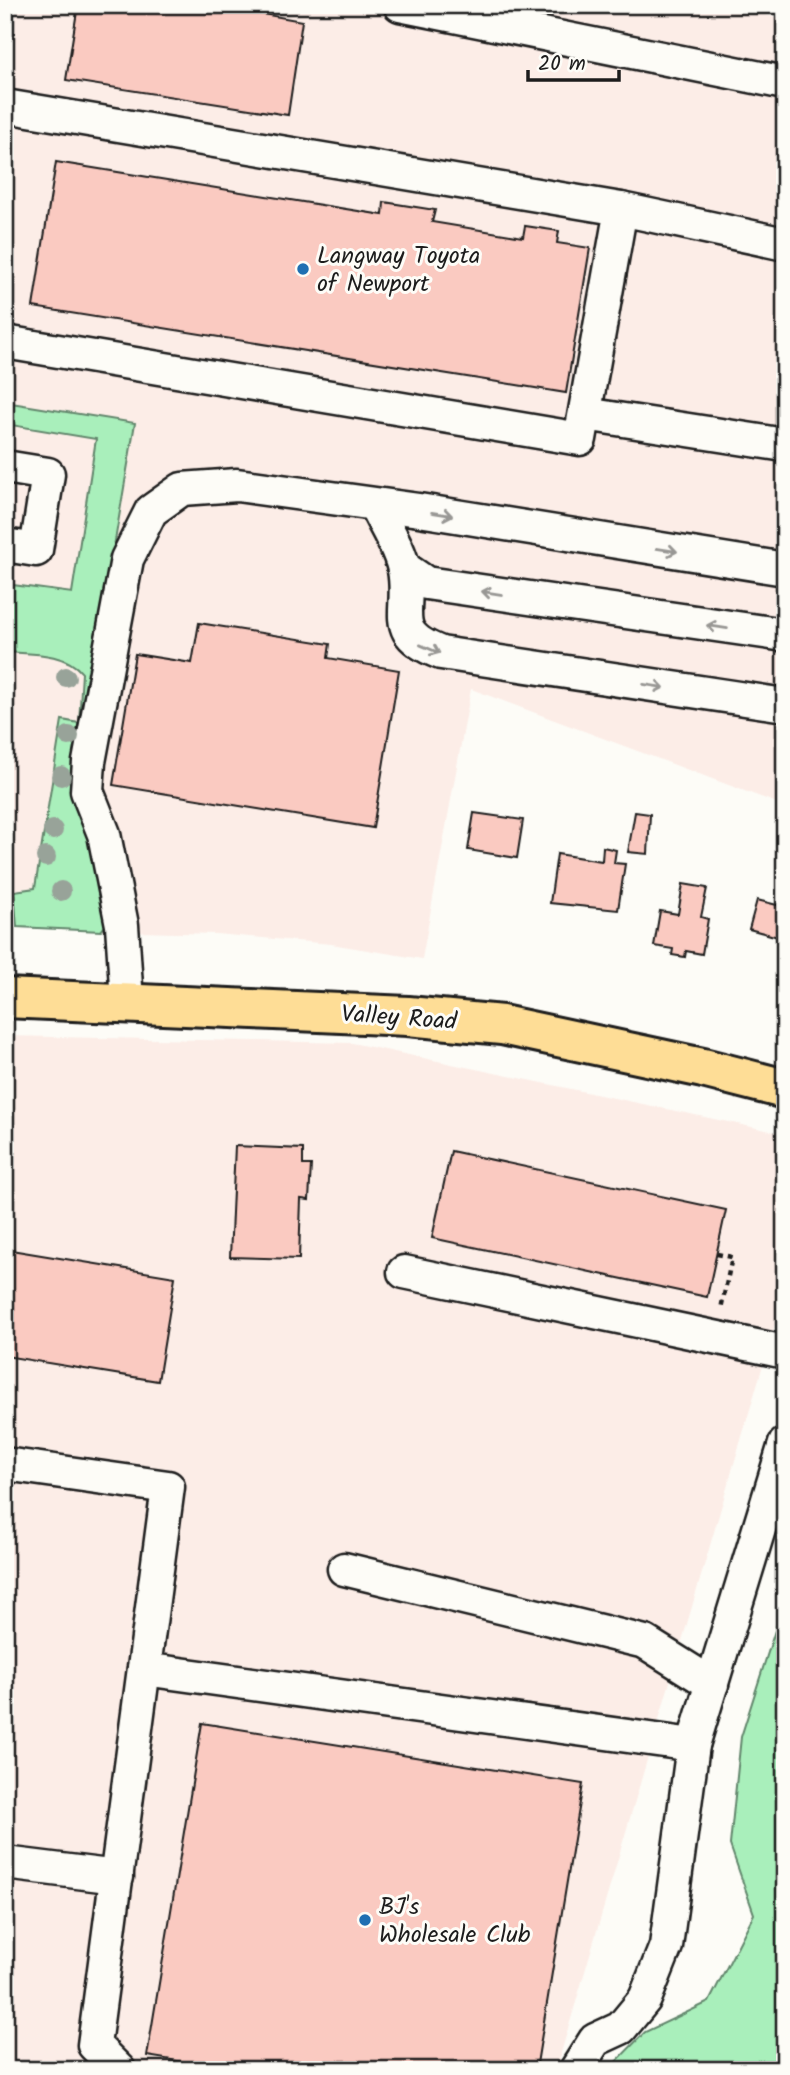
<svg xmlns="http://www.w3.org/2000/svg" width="790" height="2075" font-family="Kalam,sans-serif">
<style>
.built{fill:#fcede7}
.green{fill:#a9efbb;stroke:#62866c;stroke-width:2}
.building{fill:#facac1;stroke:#1c1c1c;stroke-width:2}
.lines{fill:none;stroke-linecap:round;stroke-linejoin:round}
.minor-casing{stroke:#1c1c1c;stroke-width:37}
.major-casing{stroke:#1c1c1c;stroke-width:44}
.path{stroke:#1c1c1c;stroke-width:4.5;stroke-dasharray:5 5;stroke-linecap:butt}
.minor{stroke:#fdfcf7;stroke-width:32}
.major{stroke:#fedd96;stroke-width:38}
.tree{fill:#98a399}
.oneway{stroke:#989794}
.poi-dot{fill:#1f6fb2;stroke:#fdfcf7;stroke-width:2.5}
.labels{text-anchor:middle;stroke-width:6;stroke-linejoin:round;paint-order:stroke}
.poi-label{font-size:24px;fill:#1c1c1c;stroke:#fdfcf7;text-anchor:start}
.street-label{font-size:24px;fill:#1c1c1c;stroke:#fdfcf7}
</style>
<rect width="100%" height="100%" fill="#fdfcf7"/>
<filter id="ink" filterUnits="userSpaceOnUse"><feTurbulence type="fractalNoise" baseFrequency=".0143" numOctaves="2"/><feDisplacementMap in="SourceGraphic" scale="14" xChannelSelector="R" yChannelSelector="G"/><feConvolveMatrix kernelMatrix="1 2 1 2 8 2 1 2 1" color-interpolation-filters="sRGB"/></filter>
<g filter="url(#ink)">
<g class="built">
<path d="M5,5h711l69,14v787l-314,-117 -49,270 -91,-15 -115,-10 -115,-3 5,-6 -30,-126 -2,-20 61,-356 -130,-21z"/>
<path d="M5,424l91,14 -24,155 -67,-9z"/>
<path d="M5,652l41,2 30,11 6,8 -3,50 -17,-2 -27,168 -21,2 -9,-4z"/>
<path d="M5,1036l347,7 433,91v156l-229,780h-551z"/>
</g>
<g class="green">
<path d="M5,402l130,21 -46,271 -13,106 28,88 3,27 -1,10 -5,6 -84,-4 -3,-36 21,-3 27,-168 17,3 3,-50c-16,-21 -52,-19 -77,-21v-68l67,9 24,-154 -91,-15z"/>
<path d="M785,1599v471h-177l37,-38 64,-30 45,-88 -24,-69 11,-108z"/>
</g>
<g class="building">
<path d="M78,5h135l89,16 -14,94 -222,-35z"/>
<path d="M56,162l327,53 1,-13 51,8 -3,12 91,15 2,-11 34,5 -2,12 33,5 -24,145 -533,-86z"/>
<path d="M199,623l131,21 -2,14 71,12 -26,158 -260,-43 22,-131 57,9z"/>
<path d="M635,812l15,2 -2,40 -20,-2z"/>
<path d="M474,813l49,7 -6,38 -49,-8z"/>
<path d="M603,847l13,3 -2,13 11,1 -7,46 -68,-7 7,-49 45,7z"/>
<path d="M683,884l24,4 -6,29 7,2 -6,35 -16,-3 -1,6 -13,-2 1,-6 -19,-3 6,-35 18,3z"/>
<path d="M757,900l28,7 -7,30 -29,-8z"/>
<path d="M235,1146l68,3v16h8l-2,35 -8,-1 -2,60 -69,-2z"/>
<path d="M451,1151l275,59 -19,87 -275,-59z"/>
<path d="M5,1249l170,28 -17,104 -153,-25z"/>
<path d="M202,1723l381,61 -47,286h-304l-85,-14z"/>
</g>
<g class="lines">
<g class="minor-casing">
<g id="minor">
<path d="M400,5l385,78"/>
<path d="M5,106l616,103 -41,230 -575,-97"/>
<path d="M621,209l164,35"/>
<path d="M585,414l200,31"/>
<path d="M5,467l43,7 -12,76 -31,-5"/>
<path d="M375,505c9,20 25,43 29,65 8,44 -17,62 37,83l344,52"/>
<path d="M404,568l22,15 359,52"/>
<path d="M127,1002l-5,-77 -18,-91 -17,-43 2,-29 38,-203 24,-48 31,-22 55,-4 182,25 366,59"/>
<path d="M404,1272l381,80"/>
<path d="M5,1464l163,23 -74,558 25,25"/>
<path d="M344,1569l301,73 67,42"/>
<path d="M144,1669l549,76"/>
<path d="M5,1863l112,14"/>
<path d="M576,2070l19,-30 26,-12 24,-29 21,-53 27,-201 92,-301"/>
</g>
</g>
<g class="major-casing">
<path id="major" d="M5,998l403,18 94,9 201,43 82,21"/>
</g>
<path class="path" d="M717,1254l15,3 -11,52"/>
<use href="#minor" class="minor"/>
<use href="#major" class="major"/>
</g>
<g class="tree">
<circle cx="66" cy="677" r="10"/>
<circle cx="69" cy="736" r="10"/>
<circle cx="61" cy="776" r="10"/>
<circle cx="53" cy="830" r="10"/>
<circle cx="46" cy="857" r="10"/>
<circle cx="61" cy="891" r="10"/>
</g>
<defs><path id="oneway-shaft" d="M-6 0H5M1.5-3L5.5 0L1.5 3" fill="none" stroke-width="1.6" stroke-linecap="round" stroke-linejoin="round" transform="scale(1.75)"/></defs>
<g class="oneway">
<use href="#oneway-shaft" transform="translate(442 514) rotate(9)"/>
<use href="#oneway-shaft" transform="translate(667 550) rotate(9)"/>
<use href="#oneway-shaft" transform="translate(492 593) rotate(-171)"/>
<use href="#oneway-shaft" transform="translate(717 627) rotate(-171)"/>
<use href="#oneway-shaft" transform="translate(430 649) rotate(23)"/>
<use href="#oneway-shaft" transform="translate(654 686) rotate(9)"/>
</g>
</g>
<g class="poi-dot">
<circle cx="303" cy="269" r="7"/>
<circle cx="365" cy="1920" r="7"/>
</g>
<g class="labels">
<g class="poi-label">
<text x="317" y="263">Langway Toyota<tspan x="317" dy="28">of Newport</tspan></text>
<text x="379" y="1914">BJ's<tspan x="379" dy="28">Wholesale Club</tspan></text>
</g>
<g class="street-label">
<text transform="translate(399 1017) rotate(4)" y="8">Valley Road</text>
</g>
</g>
<rect width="790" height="2075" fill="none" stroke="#fdfcf7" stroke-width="28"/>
<rect x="14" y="14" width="762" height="2047" fill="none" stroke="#1c1c1c" stroke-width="2.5" filter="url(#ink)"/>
<path d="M528 70v10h91v-10" fill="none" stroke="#1c1c1c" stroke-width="3.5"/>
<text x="538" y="70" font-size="21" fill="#1c1c1c" stroke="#fdfcf7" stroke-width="5" paint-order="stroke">20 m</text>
</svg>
